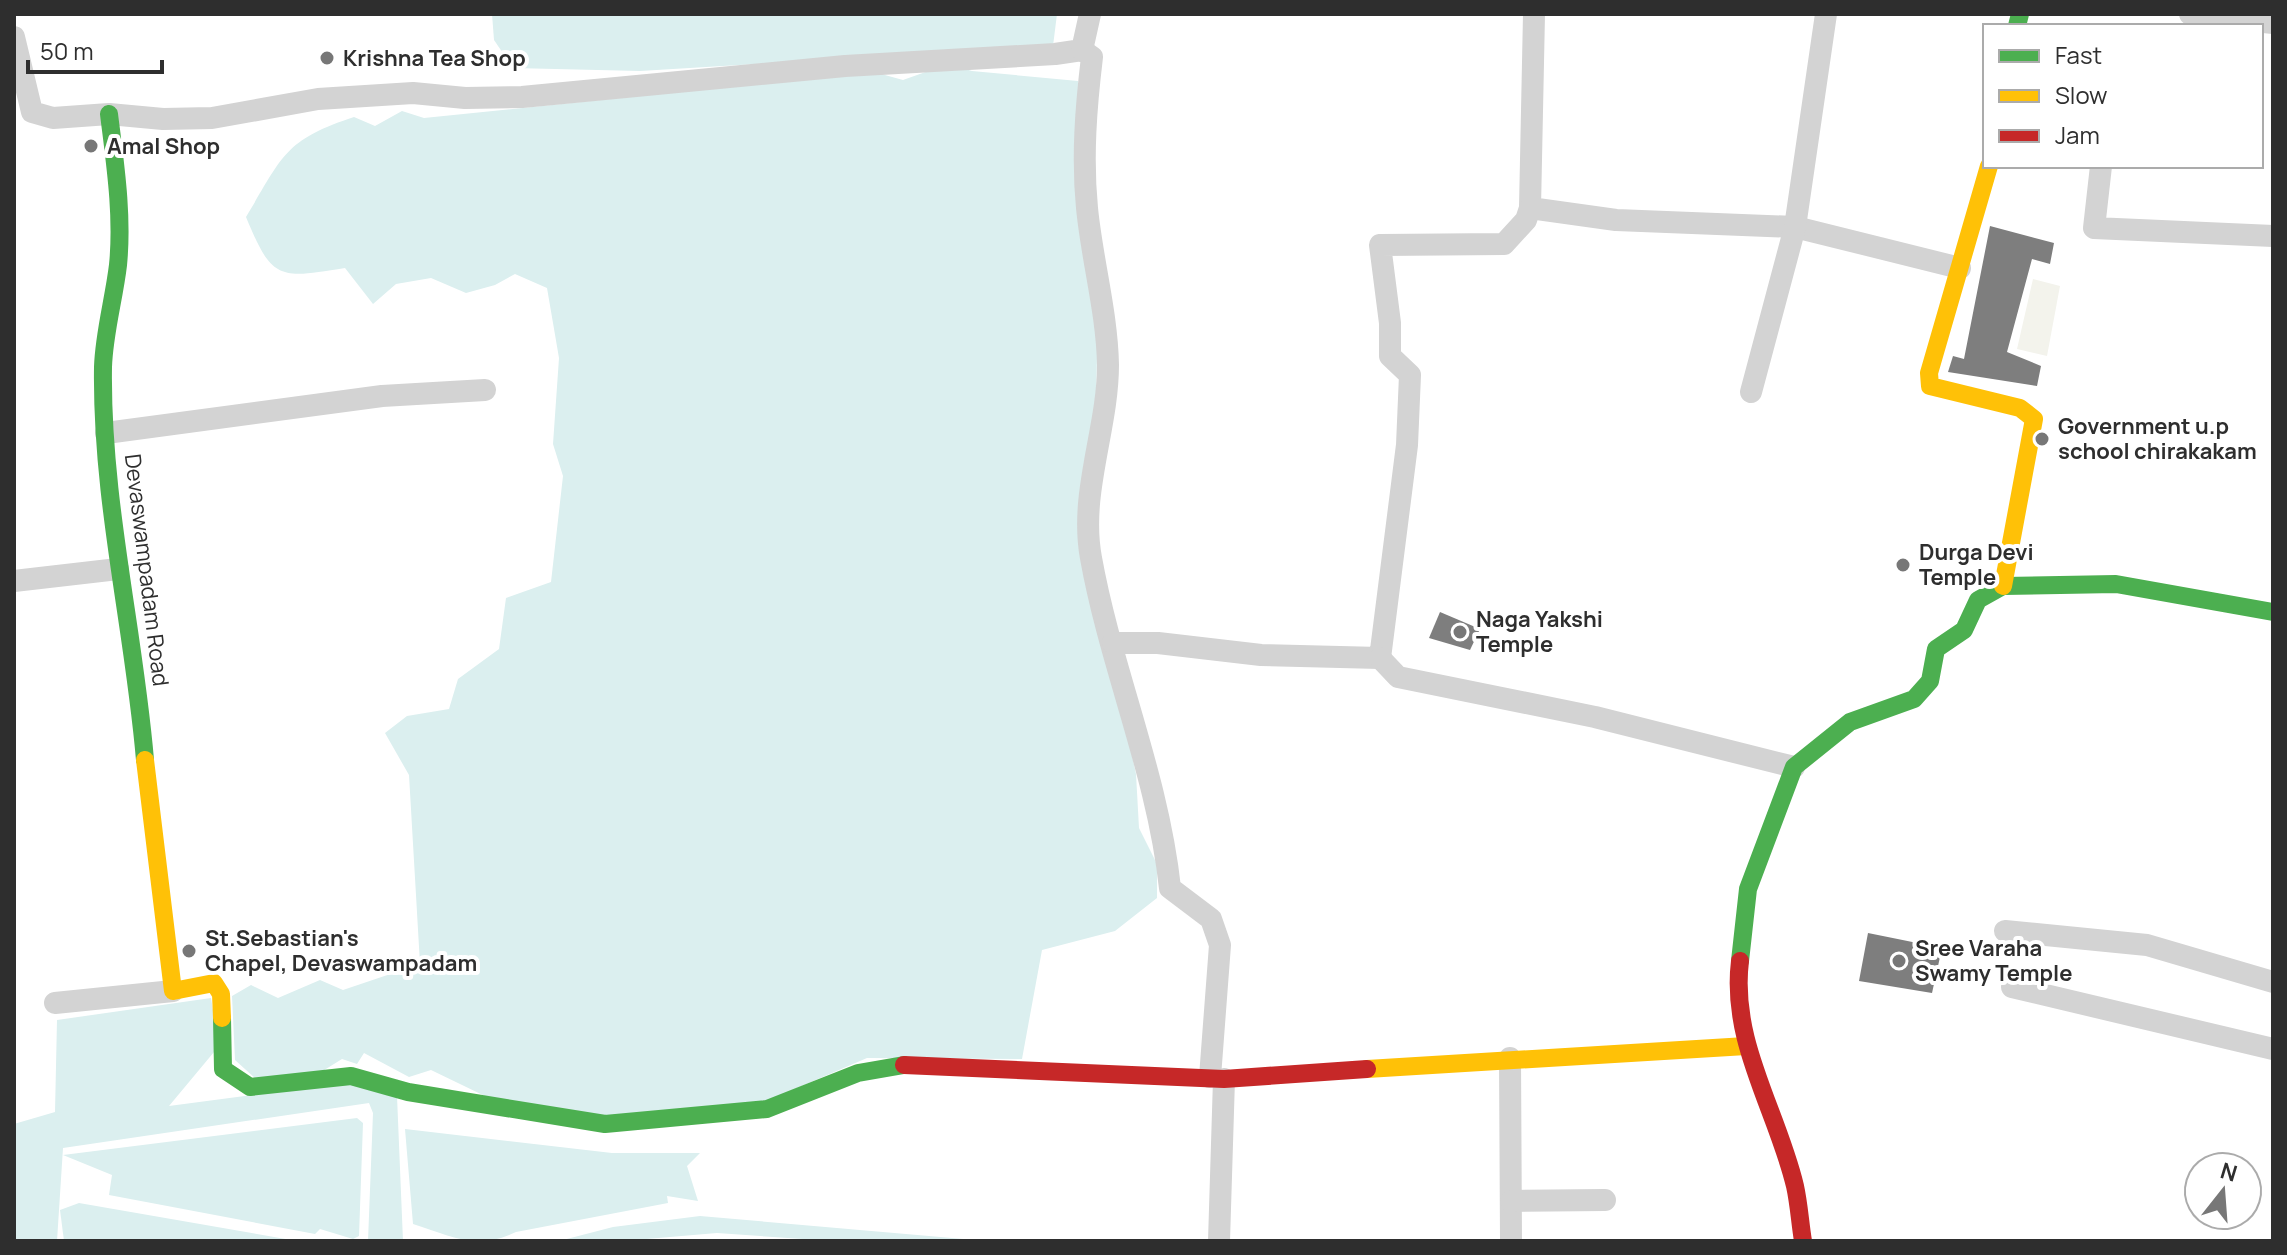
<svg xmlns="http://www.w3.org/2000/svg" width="2287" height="1255" font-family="Manrope,sans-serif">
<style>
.green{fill:#f3f3ec}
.water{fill:#dbefef}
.building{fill:#7e7e7e}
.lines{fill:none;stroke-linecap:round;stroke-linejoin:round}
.street{stroke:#d3d3d3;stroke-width:22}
.fast{stroke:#4caf50;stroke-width:18}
.slow{stroke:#ffc107;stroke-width:18}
.jam{stroke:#c62828;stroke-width:18}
.poi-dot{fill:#777;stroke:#fff;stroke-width:3}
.labels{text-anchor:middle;stroke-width:8;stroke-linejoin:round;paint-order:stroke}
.poi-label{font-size:22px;font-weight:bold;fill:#2e2e2e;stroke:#fff;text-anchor:start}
.street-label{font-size:22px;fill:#2e2e2e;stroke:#fff}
</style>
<rect width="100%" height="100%" fill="#fff"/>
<path class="green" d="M2033,279l27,7 -13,70 -30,-7z"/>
<g class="water">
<path d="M492,14h565l-4,32 -413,25 -127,-3 -19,-28z"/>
<path d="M948,64l24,7 106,10 20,234 -2,85 -17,106 57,268 3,54 18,36v34l-42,33 -73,19 -20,109 -155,-1 -112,48 -157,15 -109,-23 -58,-28 -22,7 -45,-24 -7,11 -15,-5 -29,18 -57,2 -21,-19 -3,-64 19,-11 27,13 42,-18 23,10 77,-26 -11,-189 -24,-42 22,-17 42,-7 9,-30 41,-30 7,-51 45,-16 12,-106 -10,-32 6,-86 -12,-70 -32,-14 -20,11 -29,8 -35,-15 -35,6 -23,20 -28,-36c-67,11 -73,12 -99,-51 37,-61 38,-77 108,-100l21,9 27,-15 22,7 450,-46 29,8z"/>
<path d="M211,998l8,48 -50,60 182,-24 46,14 6,145h-35l5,-128 -4,-10 -306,45 -6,93h-43v-117l41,-12 2,-92z"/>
<path d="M357,1118l6,5 -4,113 -6,3 -33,-10 -5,5 -206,-39 3,-20 -49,-20z"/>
<path d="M405,1129l207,24h88l-13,13 11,35 -31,-5 1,7 -152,29c-40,19 -65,4 -103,-8z"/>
<path d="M79,1203l218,38h-233l-4,-31z"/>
<path d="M700,1216l275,24 1,1h-144l-115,-8 -94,8h-64l54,-14z"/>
</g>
<g class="building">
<path d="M1990,226l64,17 -4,21 -18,-5 -25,93 34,14 -4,20 -89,-14 5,-16 11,3z"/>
<path d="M1440,612l40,17 -10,21 -41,-12z"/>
<path d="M1868,933l74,15 -10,45 -73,-12z"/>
</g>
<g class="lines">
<g class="street">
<path d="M1534,14l-4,194 86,12 179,7 165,41"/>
<path d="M2190,14l83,9"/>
<path d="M14,37l18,75 21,6 56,-4 54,5 49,-1 106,-19 95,-6 52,5 57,-1 323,-31 210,-12 27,-4 8,-36"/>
<path d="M1082,50l10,7c-6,50 -10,100 -5,151 5,52 20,104 21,157 0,64 -29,128 -17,193 20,111 67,217 79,330l41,31 9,26 -10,132"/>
<path d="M2101,166l-7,62 179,8"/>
<path d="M1751,392l44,-165 31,-213"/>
<path d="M106,433l276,-37 103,-6"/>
<path d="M14,581l104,-12"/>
<path d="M1113,643h45l103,12 119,3 27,-213 3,-70 -20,-19v-33l-10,-78 124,-1 22,-24 4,-12"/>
<path d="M1380,658l18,19 197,40 199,50"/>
<path d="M2005,931l142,14 126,37"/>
<path d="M2012,987l261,62"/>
<path d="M55,1003l118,-12"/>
<path d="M1510,1058l1,183"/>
<path d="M1511,1201l94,-1"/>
<path d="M1219,1241l5,-162"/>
</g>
<g class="fast">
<path d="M2017,26l3,-12"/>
<path d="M109,114c6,49 14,101 9,151 -4,34 -14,68 -15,102 -2,133 31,262 42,393"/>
<path d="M1740,961l8,-72 46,-122 56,-45 64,-23 16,-18 6,-32 28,-19 14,-30 25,-14 113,-2 157,28"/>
<path d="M222,1018l1,51 27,18 101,-11 57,16 197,32 162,-15 91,-36 46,-8"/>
</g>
<g class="slow">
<path d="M1989,166l-60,207 1,13 90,22 14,11 -31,167"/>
<path d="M145,760l28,231 41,-8 7,11 1,24"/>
<path d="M1367,1069l379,-23"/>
</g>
<g class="jam">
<path d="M1740,961c-10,81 37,149 55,225 4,18 5,37 8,55"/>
<path d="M904,1065l320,14 143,-10"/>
</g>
</g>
<g class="poi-dot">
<circle cx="327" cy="58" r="8"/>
<circle cx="91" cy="146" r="8"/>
<circle cx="2042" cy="439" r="8"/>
<circle cx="1903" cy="565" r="8"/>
<circle cx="1460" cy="632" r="8"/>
<circle cx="189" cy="951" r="8"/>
<circle cx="1899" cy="961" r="8"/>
</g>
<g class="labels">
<g class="poi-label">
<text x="343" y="66">Krishna Tea Shop</text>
<text x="107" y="154">Amal Shop</text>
<text x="2058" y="434">Government u.p<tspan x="2058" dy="25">school chirakakam</tspan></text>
<text x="1919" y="560">Durga Devi<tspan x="1919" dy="25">Temple</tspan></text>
<text x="1476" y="627">Naga Yakshi<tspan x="1476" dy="25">Temple</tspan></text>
<text x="205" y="946">St.Sebastian's<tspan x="205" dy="25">Chapel, Devaswampadam</tspan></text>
<text x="1915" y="956">Sree Varaha<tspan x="1915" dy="25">Swamy Temple</tspan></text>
</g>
<g class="street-label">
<text transform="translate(147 570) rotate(83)" y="8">Devaswampadam Road</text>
</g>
</g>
<rect width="2287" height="1255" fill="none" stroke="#2e2e2e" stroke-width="32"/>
<rect x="1983" y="24" width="280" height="144" fill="#ffffff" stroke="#ababab" stroke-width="2"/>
<rect x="1999" y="50" width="40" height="12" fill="#4caf50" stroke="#ababab" stroke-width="2"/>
<text x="2055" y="64" font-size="24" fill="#2e2e2e">Fast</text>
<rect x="1999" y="90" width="40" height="12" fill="#ffc107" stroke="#ababab" stroke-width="2"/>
<text x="2055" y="104" font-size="24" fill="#2e2e2e">Slow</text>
<rect x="1999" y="130" width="40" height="12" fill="#c62828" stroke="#ababab" stroke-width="2"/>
<text x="2055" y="144" font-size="24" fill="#2e2e2e">Jam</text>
<g transform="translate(2223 1191) rotate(17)"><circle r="38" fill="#ffffff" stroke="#ababab" stroke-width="2"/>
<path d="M0-6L14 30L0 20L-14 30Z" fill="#777777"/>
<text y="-12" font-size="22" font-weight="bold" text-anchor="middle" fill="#2e2e2e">N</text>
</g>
<path d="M28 60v12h134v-12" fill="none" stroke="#2e2e2e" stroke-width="4"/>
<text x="40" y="60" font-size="24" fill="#2e2e2e" stroke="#ffffff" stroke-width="6" paint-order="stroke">50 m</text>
</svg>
